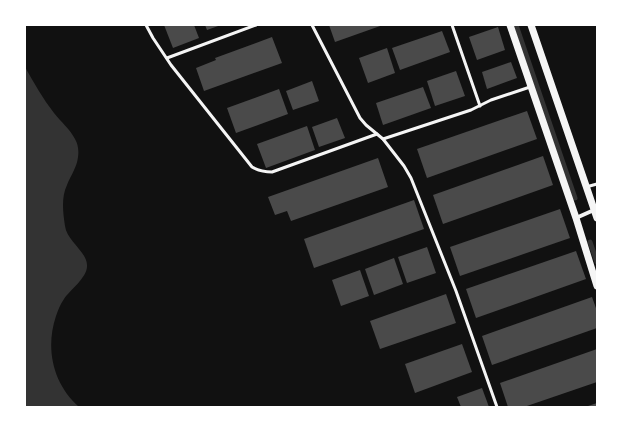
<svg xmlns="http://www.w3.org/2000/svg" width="622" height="432" font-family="Quicksand,sans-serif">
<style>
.water{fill:#333}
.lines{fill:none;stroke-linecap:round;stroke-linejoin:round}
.stream{stroke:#333;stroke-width:5}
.building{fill:#4a4a4a}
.service{stroke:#f5f5f5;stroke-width:3}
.minor{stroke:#f5f5f5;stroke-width:4}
.tertiary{stroke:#f5f5f5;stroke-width:7}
</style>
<rect width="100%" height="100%" fill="#111"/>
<path class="water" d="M25,67c9,16 18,32 29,46 7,9 16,16 21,26 3,5 4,12 3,18 -1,10 -7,18 -11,28 -6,12 -4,28 -2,41 2,15 22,26 22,39 1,12 -17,25 -23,34 -4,6 -6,11 -8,17 -11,33 -3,68 23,91h-54z"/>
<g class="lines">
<g class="stream">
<path d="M516,25l59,173"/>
<path d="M590,242l7,20"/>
</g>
</g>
<g class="building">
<path d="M164,25h30l5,13 -26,10z"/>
<path d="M205,25h16l-14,5z"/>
<path d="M329,25h54l-48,17z"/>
<path d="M498,27l7,23 -28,10 -8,-23z"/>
<path d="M442,31l8,21 -50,18 -8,-22z"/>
<path d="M272,37l10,26 -78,28 -8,-23 20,-8 -1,-2z"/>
<path d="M387,48l8,25 -27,10 -9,-25z"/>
<path d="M511,62l6,16 -30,11 -5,-17z"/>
<path d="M456,71l9,25 -30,10 -8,-25z"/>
<path d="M312,81l7,20 -26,9 -7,-19z"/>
<path d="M423,87l8,21 -48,17 -7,-22z"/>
<path d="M279,89l9,25 -52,19 -9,-25z"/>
<path d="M527,111l10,28 -110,39 -10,-29z"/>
<path d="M337,118l8,20 -26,9 -7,-20z"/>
<path d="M307,126l8,24 -49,18 -9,-24z"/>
<path d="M543,156l10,29 -110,39 -10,-29z"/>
<path d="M378,158l10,29 -97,34 -4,-10 -12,4 -7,-18z"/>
<path d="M414,200l10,29 -110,39 -10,-29z"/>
<path d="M560,209l10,29 -110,38 -10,-29z"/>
<path d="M427,247l9,26 -29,10 -9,-26z"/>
<path d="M576,251l10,28 -110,39 -10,-29z"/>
<path d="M394,258l9,26 -29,11 -9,-26z"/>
<path d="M360,270l9,26 -28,10 -9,-26z"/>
<path d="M446,294l10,29 -76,26 -10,-28z"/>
<path d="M592,297l5,14v17l-105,37 -10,-29z"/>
<path d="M462,344l10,28 -57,21 -10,-29z"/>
<path d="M597,349v33l-73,25h-16l-8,-24z"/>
<path d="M482,388l7,19h-28l-4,-10z"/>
<path d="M597,403v4h-12z"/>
</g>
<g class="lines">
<g class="service">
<path d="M146,25l7,13 18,27 81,102c7,4 12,5 20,5l105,-38"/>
<path d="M312,25l48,93 6,7 17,14 21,27 7,12 45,113 41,116"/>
<path d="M452,25l28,81"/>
<path d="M167,58l89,-33"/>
<path d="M383,139l88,-29 20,-10 39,-13"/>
<path d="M586,187l11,-3"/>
</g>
<path class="minor" d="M576,218l18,-8"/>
<g class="tertiary">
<path d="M510,25l66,193 21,68"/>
<path d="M531,25l66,193"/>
</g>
</g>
<rect width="622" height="432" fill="none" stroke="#ffffff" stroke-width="52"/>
</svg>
